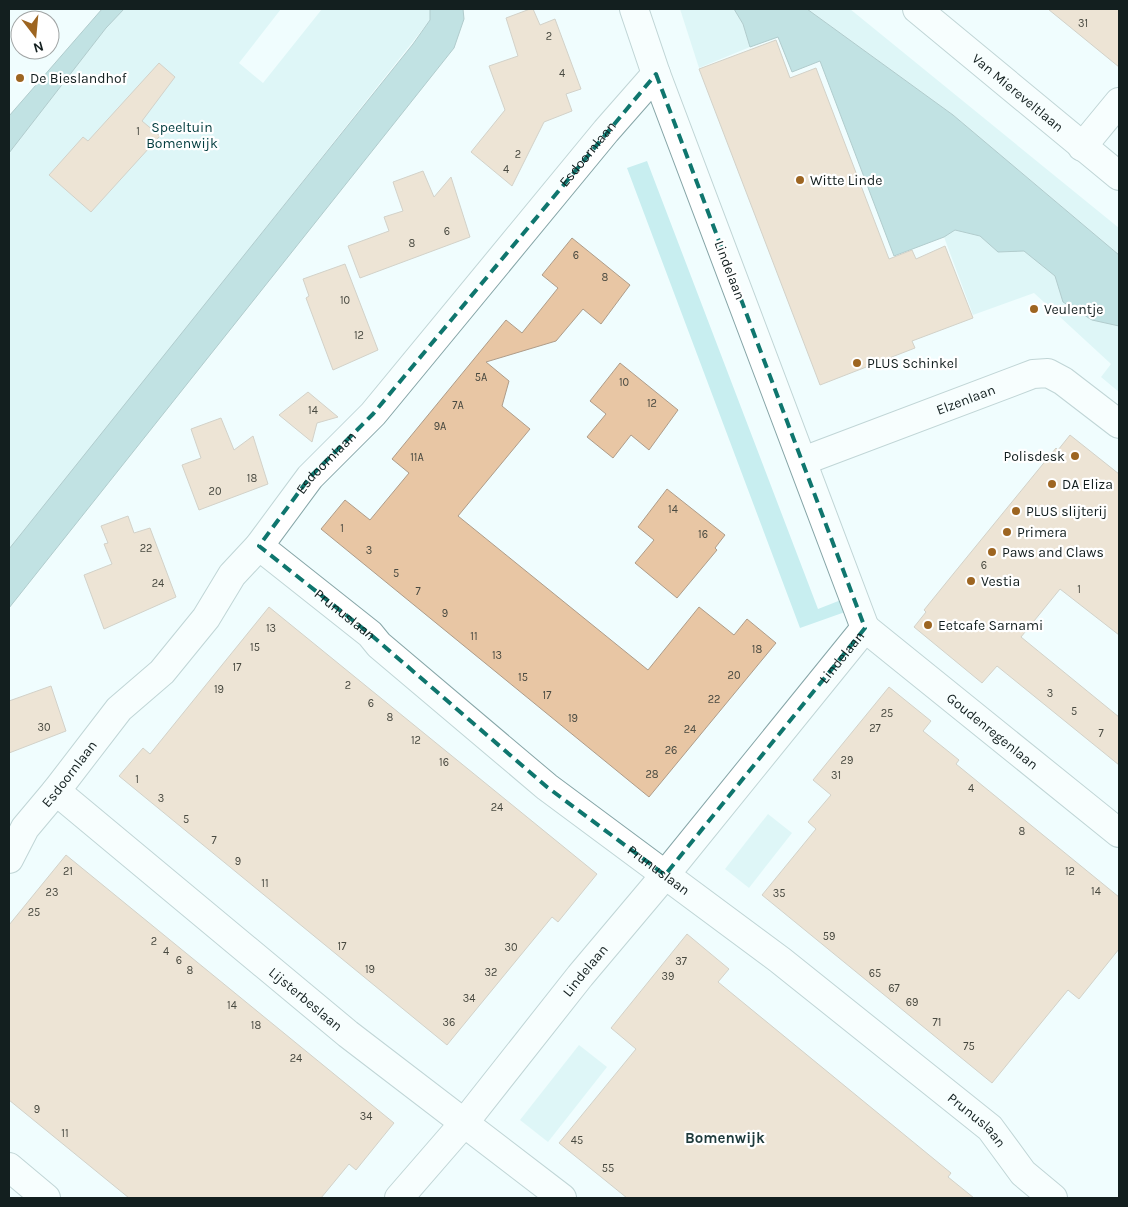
<svg xmlns="http://www.w3.org/2000/svg" width="1128" height="1207" font-family="Karla,sans-serif">
<style>
.green{fill:#c8eef0}
.water{fill:#87c0c3;stroke:#649092}
.building{fill:#e8c6a4;stroke:#ae9c89}
.lines{fill:none;stroke-linecap:round;stroke-linejoin:round}
.minor-casing{stroke:#86a5a7;stroke-width:30}
.major-casing{stroke:#86a5a7;stroke-width:30}
.minor{stroke:#fff;stroke-width:28}
.major{stroke:#fff;stroke-width:28}
.marked{fill:none;stroke:#0f766e;stroke-width:4;stroke-dasharray:10 6;stroke-linejoin:round}
.poi-dot{fill:#9d6521;stroke:#fff;stroke-width:2}
.labels{text-anchor:middle;stroke-width:4.5;stroke-linejoin:round;paint-order:stroke}
.number-label{font-size:11px;fill:#484940}
.poi-label{font-size:14px;fill:#131f1f;stroke:#fff;text-anchor:start}
.street-label{font-size:14px;fill:#131f1f;stroke:#fff}
.park-label{font-size:14px;fill:#013b3d;stroke:#fff}
.neighbourhood-label{font-size:15px;font-weight:bold;fill:#1e3a3b;stroke:#fff}
</style>
<rect width="100%" height="100%" fill="#f0fdfe"/>
<g class="green">
<path d="M124,9h157l-42,54 24,20 59,-74h108v11l-286,362 -135,167v-396l97,-125z"/>
<path d="M680,9h54l9,15 7,23 -51,21z"/>
<path d="M807,9h43l269,219v27l-166,-140z"/>
<path d="M647,161l171,448 23,-9 4,12 -45,16 -173,-460z"/>
<path d="M955,230l25,6 18,16 26,-1 31,25 8,26 29,18 27,6v66l-18,-15 10,-13 -77,-71 -61,22 -29,-78z"/>
<path d="M768,814l24,19 -43,55 -24,-19z"/>
<path d="M579,1045l28,22 -59,75 -28,-22z"/>
</g>
<g class="water">
<path d="M102,9h22l-18,19 -97,125v-37z"/>
<path d="M430,9h33l1,10 -10,29 -445,560v-59l404,-505 17,-24z"/>
<path d="M734,9h73l146,106 166,140v71l-27,-6 -29,-18 -8,-26 -31,-25 -26,1 -18,-16 -25,-6 -11,7 -50,19 -74,-195 -28,11 -14,-35 -28,10 -7,-23z"/>
</g>
<g class="building">
<path d="M530,9h3l7,16 15,-6 26,70 -15,5 6,17 -28,11 -32,64 -41,-34 34,-42 -16,-44 29,-10 -12,-38z"/>
<path d="M1048,9h71v58z"/>
<path d="M776,40l14,38 26,-10 73,191 23,-9 4,9 29,-13 28,72 -61,23 3,7 -95,37 -121,-316z"/>
<path d="M159,63l16,14 -33,44 18,15 -69,76 -42,-37 34,-38 5,4z"/>
<path d="M423,171l11,26 17,-20 19,60 -110,41 -12,-32 41,-15 -5,-14 19,-6 -10,-29z"/>
<path d="M572,238l58,47 -29,39 -18,-15 -27,32 -70,21 23,19 -7,25 28,23 -72,87 190,154 51,-63 35,28 13,-16 29,24 -127,154 -328,-268 24,-29 25,20 39,-47 -17,-14 114,-139 16,13 36,-45 -16,-13z"/>
<path d="M345,264l33,86 -45,20 -27,-72 3,-2 -6,-17z"/>
<path d="M620,363l58,47 -29,40 -18,-15 -18,23 -26,-21 19,-23 -16,-13z"/>
<path d="M308,392l30,25 -21,6 -5,19 -33,-27z"/>
<path d="M221,418l13,32 19,-14 15,48 -69,26 -17,-45 19,-7 -10,-29z"/>
<path d="M1070,435l49,39v161l-59,-46 -39,48 98,80v48l-122,-99 -15,17 -68,-56 12,-15 -2,-2 30,-37 102,-125 2,2z"/>
<path d="M667,489l58,46 -10,13 2,2 -40,48 -42,-35 19,-23 -16,-13z"/>
<path d="M128,516l6,17 16,-5 26,69 -72,32 -20,-54 28,-11 -8,-20 4,-1 -7,-17z"/>
<path d="M269,607l328,267 -39,48 -6,-5 -105,128 -328,-269 24,-28 7,6z"/>
<path d="M51,686l15,45 -57,22v-52z"/>
<path d="M889,687l42,34 -8,10 36,29 -3,4 163,133v52l-40,50 -11,-9 -76,93 -230,-188 54,-66 -8,-7 23,-27 -18,-15z"/>
<path d="M66,855l328,268 -38,47 -7,-6 -28,34h-192l-120,-98v-175z"/>
<path d="M687,934l42,35 -11,13 233,191 -3,4 26,21h-347l-68,-55 77,-94 -25,-21z"/>
</g>
<g class="lines">
<g class="minor-casing">
<g id="minor">
<path d="M1082,147l37,-45"/>
<path id="s1" d="M803,461l230,-87 15,-1 15,8 56,43"/>
<path id="s2" d="M259,546l111,88 9,11 168,142 233,173 210,168 33,45 30,25"/>
<path id="s3" d="M865,628l254,205"/>
<path id="s4" d="M56,791l292,243 214,164"/>
<path id="s5" d="M9,859l16,-31 31,-37 63,-82 43,-37 44,-54 26,-43 27,-29 51,-69 63,-63 233,-283 50,-57"/>
<path d="M9,1167l37,31"/>
<path id="s6" d="M399,1198l65,-75 116,-147 85,-101 200,-247 -209,-554 -22,-65"/>
</g>
</g>
<g class="major-casing">
<g id="major">
<path id="s7" d="M917,9l202,167"/>
</g>
</g>
<use href="#minor" class="minor"/>
<use href="#major" class="major"/>
</g>
<path d="M0 0H1128V1207H0ZM656,74l209,554 -200,247 -118,-88 -177,-153 -111,-88 51,-69 63,-63z" fill="#f0fdfe" fill-opacity=".55" fill-rule="evenodd"/>
<path class="marked" d="M656,74l209,554 -200,247 -118,-88 -177,-153 -111,-88 51,-69 63,-63z"/>
<g class="poi-dot">
<circle cx="20" cy="78" r="5"/>
<circle cx="800" cy="180" r="5"/>
<circle cx="1034" cy="309" r="5"/>
<circle cx="857" cy="363" r="5"/>
<circle cx="1075" cy="456" r="5"/>
<circle cx="1052" cy="484" r="5"/>
<circle cx="1016" cy="511" r="5"/>
<circle cx="1007" cy="532" r="5"/>
<circle cx="992" cy="552" r="5"/>
<circle cx="971" cy="581" r="5"/>
<circle cx="928" cy="625" r="5"/>
</g>
<g class="labels">
<g class="number-label">
<text x="1083" y="27">31</text>
<text x="549" y="40">2</text>
<text x="562" y="77">4</text>
<text x="138" y="135">1</text>
<text x="518" y="158">2</text>
<text x="506" y="173">4</text>
<text x="447" y="235">6</text>
<text x="412" y="247">8</text>
<text x="576" y="259">6</text>
<text x="605" y="281">8</text>
<text x="345" y="304">10</text>
<text x="359" y="339">12</text>
<text x="481" y="381">5A</text>
<text x="624" y="386">10</text>
<text x="652" y="407">12</text>
<text x="458" y="409">7A</text>
<text x="313" y="414">14</text>
<text x="440" y="430">9A</text>
<text x="417" y="461">11A</text>
<text x="252" y="482">18</text>
<text x="215" y="495">20</text>
<text x="673" y="513">14</text>
<text x="342" y="532">1</text>
<text x="703" y="538">16</text>
<text x="146" y="552">22</text>
<text x="369" y="554">3</text>
<text x="984" y="569">6</text>
<text x="396" y="577">5</text>
<text x="158" y="587">24</text>
<text x="1079" y="593">1</text>
<text x="418" y="595">7</text>
<text x="445" y="617">9</text>
<text x="271" y="632">13</text>
<text x="474" y="640">11</text>
<text x="255" y="651">15</text>
<text x="757" y="653">18</text>
<text x="497" y="659">13</text>
<text x="237" y="671">17</text>
<text x="734" y="679">20</text>
<text x="523" y="681">15</text>
<text x="348" y="689">2</text>
<text x="219" y="693">19</text>
<text x="1050" y="697">3</text>
<text x="547" y="699">17</text>
<text x="714" y="703">22</text>
<text x="371" y="707">6</text>
<text x="1074" y="715">5</text>
<text x="887" y="717">25</text>
<text x="390" y="721">8</text>
<text x="573" y="722">19</text>
<text x="44" y="731">30</text>
<text x="875" y="732">27</text>
<text x="690" y="733">24</text>
<text x="1101" y="737">7</text>
<text x="416" y="744">12</text>
<text x="671" y="754">26</text>
<text x="847" y="764">29</text>
<text x="444" y="766">16</text>
<text x="652" y="778">28</text>
<text x="836" y="779">31</text>
<text x="137" y="783">1</text>
<text x="971" y="792">4</text>
<text x="161" y="802">3</text>
<text x="497" y="811">24</text>
<text x="186" y="823">5</text>
<text x="1022" y="835">8</text>
<text x="214" y="844">7</text>
<text x="238" y="865">9</text>
<text x="68" y="875">21</text>
<text x="1070" y="875">12</text>
<text x="265" y="887">11</text>
<text x="1096" y="895">14</text>
<text x="52" y="896">23</text>
<text x="779" y="897">35</text>
<text x="34" y="916">25</text>
<text x="829" y="940">59</text>
<text x="154" y="945">2</text>
<text x="342" y="950">17</text>
<text x="511" y="951">30</text>
<text x="166" y="955">4</text>
<text x="179" y="964">6</text>
<text x="681" y="965">37</text>
<text x="370" y="973">19</text>
<text x="190" y="974">8</text>
<text x="491" y="976">32</text>
<text x="875" y="977">65</text>
<text x="668" y="980">39</text>
<text x="894" y="992">67</text>
<text x="469" y="1002">34</text>
<text x="912" y="1006">69</text>
<text x="232" y="1009">14</text>
<text x="449" y="1026">36</text>
<text x="937" y="1026">71</text>
<text x="256" y="1029">18</text>
<text x="969" y="1050">75</text>
<text x="296" y="1062">24</text>
<text x="37" y="1113">9</text>
<text x="366" y="1120">34</text>
<text x="65" y="1137">11</text>
<text x="577" y="1144">45</text>
<text x="608" y="1172">55</text>
</g>
<g class="poi-label">
<text x="30" y="83">De Bieslandhof</text>
<text x="810" y="185">Witte Linde</text>
<text x="1044" y="314">Veulentje</text>
<text x="867" y="368">PLUS Schinkel</text>
<text x="1065" y="461" text-anchor="end">Polisdesk</text>
<text x="1062" y="489">DA Eliza</text>
<text x="1026" y="516">PLUS slijterij</text>
<text x="1017" y="537">Primera</text>
<text x="1002" y="557">Paws and Claws</text>
<text x="981" y="586">Vestia</text>
<text x="938" y="630">Eetcafe Sarnami</text>
</g>
<g class="street-label">
<text dy="5" stroke="none"><textPath href="#s7" startOffset="131">Van Miereveltlaan</textPath></text>
<text dy="5" stroke="none"><textPath href="#s5" startOffset="915">Esdoornlaan</textPath></text>
<text transform="translate(730 270) rotate(69)" y="5">Lindelaan</text>
<text dy="5" stroke="none"><textPath href="#s1" startOffset="174">Elzenlaan</textPath></text>
<text dy="5" stroke="none"><textPath href="#s5" startOffset="510">Esdoornlaan</textPath></text>
<text dy="5" stroke="none"><textPath href="#s2" startOffset="110">Prunuslaan</textPath></text>
<text dy="5" stroke="none"><textPath href="#s6" startOffset="699">Lindelaan</textPath></text>
<text dy="5" stroke="none"><textPath href="#s3" startOffset="164">Goudenregenlaan</textPath></text>
<text dy="5" stroke="none"><textPath href="#s5" startOffset="105">Esdoornlaan</textPath></text>
<text dy="5" stroke="none"><textPath href="#s2" startOffset="515">Prunuslaan</textPath></text>
<text dy="5" stroke="none"><textPath href="#s6" startOffset="294">Lindelaan</textPath></text>
<text dy="5" stroke="none"><textPath href="#s4" startOffset="325">Lijsterbeslaan</textPath></text>
<text dy="5" stroke="none"><textPath href="#s2" startOffset="920">Prunuslaan</textPath></text>
</g>
<g class="park-label">
<text x="182" y="132">Speeltuin<tspan x="182" dy="16">Bomenwijk</tspan></text>
</g>
<g class="neighbourhood-label">
<text x="725" y="1143">Bomenwijk</text>
</g>
</g>
<rect width="1128" height="1207" fill="none" stroke="#131f1f" stroke-width="20"/>
<g transform="translate(35 35) rotate(164)"><circle r="24" fill="#ffffff" stroke="#a1a5a5"/>
<path d="M0-4L9 19L0 12L-9 19Z" fill="#9d6521"/>
<text y="-8" font-size="14" font-weight="bold" text-anchor="middle" fill="#131f1f">N</text>
</g>
</svg>
